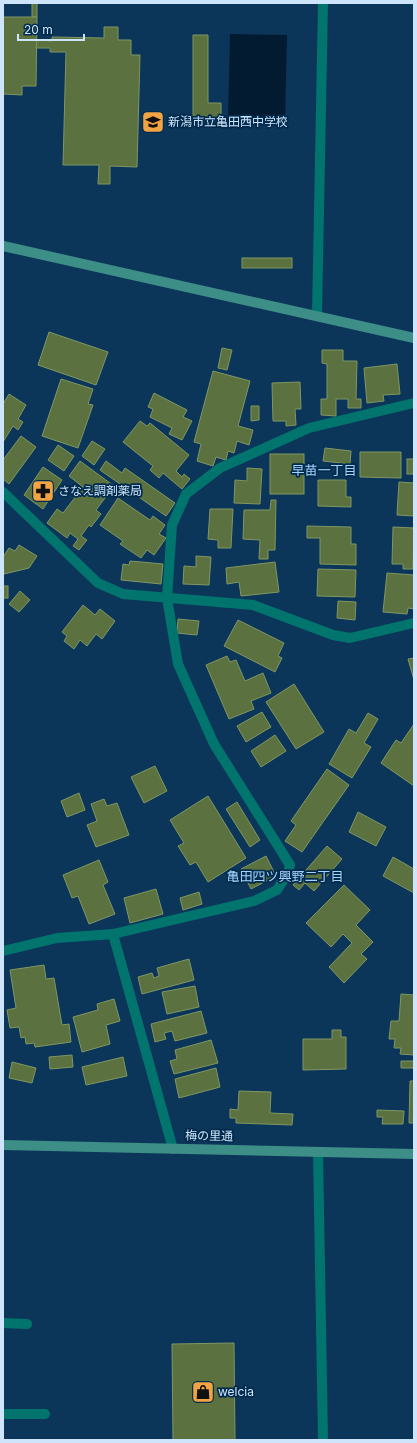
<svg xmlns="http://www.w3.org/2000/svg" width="417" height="1443" font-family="Inter,'Noto Sans JP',sans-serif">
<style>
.water{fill:#021b31}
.building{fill:#5b7140;stroke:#7f9764}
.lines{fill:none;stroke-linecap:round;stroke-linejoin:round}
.lane{stroke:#01746e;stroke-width:10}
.street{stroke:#01746e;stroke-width:10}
.secondary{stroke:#3e8e88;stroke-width:10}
.labels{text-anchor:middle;stroke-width:3.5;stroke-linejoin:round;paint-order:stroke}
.poi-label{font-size:12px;fill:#cee4fa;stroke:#002b4d;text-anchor:start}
.street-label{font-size:12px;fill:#cee4fa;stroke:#002b4d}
.neighbourhood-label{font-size:13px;fill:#a6d2fe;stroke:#002b4d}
</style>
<rect width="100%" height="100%" fill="#0c3659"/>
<path class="water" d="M230,34l57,1 -2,85 -57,-2z"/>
<g class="building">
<rect x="32" y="3" width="5" height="14"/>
<path d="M3,17h34l-1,69h-14v9l-19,-1z"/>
<path d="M104,27h14v13h13v15h9l-3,112 -27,-1v18h-12l1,-19h-36l3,-113h-16v-4h-14l1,-8 15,1v-4l52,1z"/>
<path d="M193,35h15v68h13v17h-28z"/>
<rect x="242" y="258" width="50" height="10"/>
<path d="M49,332l59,20 -12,33 -58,-20z"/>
<path d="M222,348l10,2 -5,20 -9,-2z"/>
<path d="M322,350h21v11h14l-1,38h5v9h-13v-9h-12v17l-15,-1v-16h6v-35l-5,-1z"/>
<path d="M397,364l3,30 -17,1 1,6 -17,2 -3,-35z"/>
<path d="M213,371l37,10 -12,45 15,4 -4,15 -12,-4 -3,12 -6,-2 -2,9 -10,-3 -3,9 -16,-5 4,-17 -7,-2z"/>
<path d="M61,379l32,10 -5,15 5,1 -15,43 -36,-12z"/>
<path d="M300,382l1,27h-6l1,16 -10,1v-5h-13l-1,-38z"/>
<path d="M154,393l33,17 -4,7 9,4 -10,19 -13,-6 3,-6 -22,-11 3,-8 -5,-2z"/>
<path d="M9,394l17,11 -8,14 5,3 -5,8 -5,-4 -10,16v-38z"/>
<path d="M251,406h8v14l-8,1z"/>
<path d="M140,421l7,5 3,-3 39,32 -13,16 6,6 2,-3 6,5 -8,10 -19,-16 -4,5 -9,-8 3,-4 -30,-24z"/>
<path d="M21,436l15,11 -27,37 -6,-5v-19z"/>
<path d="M92,441l13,8 -11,16 -12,-9z"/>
<path d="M58,445l16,11 -10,15 -16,-11z"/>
<path d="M325,448l26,3 -1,13 -27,-3z"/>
<path d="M360,452h41v26l-41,-1z"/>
<rect x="270" y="454" width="34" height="40"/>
<rect x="407" y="459" width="7" height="15"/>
<path d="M80,461l34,25 -18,24 5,4 -10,13 -2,-2 -8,11 6,4 -8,10 -6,-4 5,-7 -8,-6 -3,5 -20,-15 10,-14 6,4 20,-26 -14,-11z"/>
<path d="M106,461l16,12 3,-5 50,35 -9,13 -66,-46z"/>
<path d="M43,467l19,13 -19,29 -19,-14z"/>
<path d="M247,468l15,1 -2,35 -26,-1 1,-23 12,1z"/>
<path d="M318,480h28v17h5v10l-33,-1z"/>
<path d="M399,482l15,1v33l-17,-1z"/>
<path d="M118,498l32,22 3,-4 12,9 -6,9 7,4 -12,17 -7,-5 -6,8 -21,-14 3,-3 -23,-16z"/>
<path d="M271,500h5l-1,50h-7v9h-9l1,-19 -17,-1 1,-29h26z"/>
<path d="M210,509h23l-2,39h-13v-8l-10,-1z"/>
<path d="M307,526l44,1v17h5v21l-36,-1v-26h-13z"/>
<path d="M393,527l21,1 -1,41h-10v-5h-11z"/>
<path d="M19,545l18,11 -8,12 -25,6 -1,-17 6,-9 6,3z"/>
<path d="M196,556l15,1 -2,28 -26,-1 1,-18 12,1z"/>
<path d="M130,561l33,3 -2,20 -40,-4 2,-16 6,1z"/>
<path d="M275,562l4,30 -38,4 -2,-14 -12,2 -1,-16z"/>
<path d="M318,569l38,1 -1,27 -38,-1z"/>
<path d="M387,573l27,2v34l-6,-1 -1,6 -24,-2z"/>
<rect x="3" y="586" width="5" height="12"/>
<path d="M20,591l10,9 -11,12 -10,-8z"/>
<path d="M338,601l18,1 -1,18 -18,-2z"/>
<path d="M83,605l12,10 5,-6 15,12 -13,18 -6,-5 -9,12 -7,-6 -6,9 -10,-8 3,-5 -5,-4z"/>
<path d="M178,619l21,2 -2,14 -20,-2z"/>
<path d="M238,620l46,23 -6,13 4,2 -7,14 -51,-26z"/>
<path d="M227,656l3,6 6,-2 9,21 18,-8 8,20 -20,8 3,8 -25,10 -23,-54z"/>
<path d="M414,658v22l-6,-21z"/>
<path d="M294,684l30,48 -28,17 -30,-47z"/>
<path d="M262,712l9,15 -25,15 -9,-16z"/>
<path d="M368,713l10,6 -14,24 7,4 -19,31 -23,-14 20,-35 7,4z"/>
<path d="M414,724v62l-33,-23 15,-23 5,3z"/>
<path d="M275,735l11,16 -25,16 -10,-16z"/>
<path d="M155,766l12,25 -23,12 -13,-26z"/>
<path d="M327,769l22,16 -47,67 -17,-11 11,-16 -5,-4z"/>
<path d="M79,793l6,17 -18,7 -6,-16z"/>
<path d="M208,796l38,62 -38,24 -12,-20 -6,3 -12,-19 6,-3 -14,-23z"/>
<path d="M104,799l3,7 10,-3 12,32 -33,12 -9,-22 10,-4 -6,-17z"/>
<path d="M237,802l23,38 -10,7 -24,-38z"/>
<path d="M358,812l28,15 -10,19 -27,-14z"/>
<path d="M327,846l15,13 -28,32 -9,-8 -6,7 -6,-5z"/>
<path d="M266,856l10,20 -25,13 -10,-20z"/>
<path d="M393,857l21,12v24l-31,-17z"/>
<path d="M99,860l9,22 -5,3 12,29 -26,10 -11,-28 -6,2 -9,-23z"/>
<path d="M344,885l26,25 -14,15 17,17 -12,12 6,5 -23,24 -15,-16 23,-24 -9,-9 -12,13 -25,-24z"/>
<path d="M156,889l7,25 -33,9 -6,-25z"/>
<path d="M199,892l3,12 -19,6 -3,-12z"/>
<path d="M189,959l5,21 -52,14 -4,-17 14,-4 2,5 5,-2 -2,-8z"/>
<path d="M44,965l2,14 8,-1 8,47 7,-1 2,18 -36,5 -1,-4 -8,1 -1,-7 -4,1 -2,-11 -9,1 -3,-18 9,-2 -6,-38z"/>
<path d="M195,986l4,21 -32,7 -5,-22z"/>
<path d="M401,994l13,1v60l-14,-1 1,-6h-7l1,-9h-6l2,-18h8z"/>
<path d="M114,999l6,22 -14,4 4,19 -28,8 -9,-35 25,-7 -1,-6z"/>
<path d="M201,1011l6,22 -32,8 -3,-10 -8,2 2,6 -11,3 -4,-18z"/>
<path d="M332,1030h9v7h5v32l-43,1v-31h29z"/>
<path d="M211,1040l7,23 -44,11 -4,-13 7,-2 -2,-9z"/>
<path d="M72,1055l1,12 -23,2 -1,-12z"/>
<path d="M123,1057l4,19 -41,9 -4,-18z"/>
<path d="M401,1061h13v12v-5h-13z"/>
<path d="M12,1062l24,6 -4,15 -23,-5z"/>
<path d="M216,1068l4,19 -41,11 -4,-19z"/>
<path d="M410,1081h4v42h-5z"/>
<path d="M239,1091l32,1 -1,21 23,1 -1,11 -56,-2v-5h-6v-9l8,1z"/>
<path d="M377,1110l27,1 -1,13h-21l1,-7h-6z"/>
<path d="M234,1343l1,97h-62l-1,-96z"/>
</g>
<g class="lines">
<path class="lane" d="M3,1323l24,1"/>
<g class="street">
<path d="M317,315l6,-312"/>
<path d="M3,492l95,91 25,11 130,11 80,30 17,3 64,-15"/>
<path d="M113,934l60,215"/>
<path d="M3,951l54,-13 56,-4 141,-33 23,-11 11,-17 2,-8 -76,-121 -36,-80 -11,-66 5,-73 14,-31 34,-26 89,-40 105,-25"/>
<path d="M318,1152l5,288"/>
<path d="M3,1414h42"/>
</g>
<g class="secondary">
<path d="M3,246l411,92"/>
<path d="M3,1145l411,9"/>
</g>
</g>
<defs>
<g id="school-square" transform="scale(1.15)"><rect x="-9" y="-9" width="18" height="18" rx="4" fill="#f3a442" stroke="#002b4d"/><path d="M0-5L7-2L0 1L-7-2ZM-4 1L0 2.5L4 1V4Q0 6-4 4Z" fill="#111"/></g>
<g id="pharmacy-square" transform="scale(1.15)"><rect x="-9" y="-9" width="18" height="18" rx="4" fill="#f3a442" stroke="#002b4d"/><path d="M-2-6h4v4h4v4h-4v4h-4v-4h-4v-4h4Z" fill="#111"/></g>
<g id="shop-square" transform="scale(1.15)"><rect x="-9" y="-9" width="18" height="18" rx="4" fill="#f3a442" stroke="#002b4d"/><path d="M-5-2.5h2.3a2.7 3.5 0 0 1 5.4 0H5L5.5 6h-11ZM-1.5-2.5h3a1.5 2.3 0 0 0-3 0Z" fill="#111"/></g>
</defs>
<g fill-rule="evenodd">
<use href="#school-square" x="153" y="122"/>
<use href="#pharmacy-square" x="43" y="491"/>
<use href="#shop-square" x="203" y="1392"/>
</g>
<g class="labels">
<g class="poi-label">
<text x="168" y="126">新潟市立亀田西中学校</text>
<text x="58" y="495">さなえ調剤薬局</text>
<text x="218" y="1396">welcia</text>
</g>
<g class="street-label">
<text transform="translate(209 1136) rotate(1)" y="4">梅の里通</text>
</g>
<g class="neighbourhood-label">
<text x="324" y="475">早苗一丁目</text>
<text x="285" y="881">亀田四ツ興野二丁目</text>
</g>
</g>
<rect width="417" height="1443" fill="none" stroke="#cee4fa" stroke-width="8"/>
<path d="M18 34v6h66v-6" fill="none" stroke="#cee4fa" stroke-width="2"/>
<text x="24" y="34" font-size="12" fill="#cee4fa" stroke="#002b4d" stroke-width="3" paint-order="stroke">20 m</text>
</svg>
